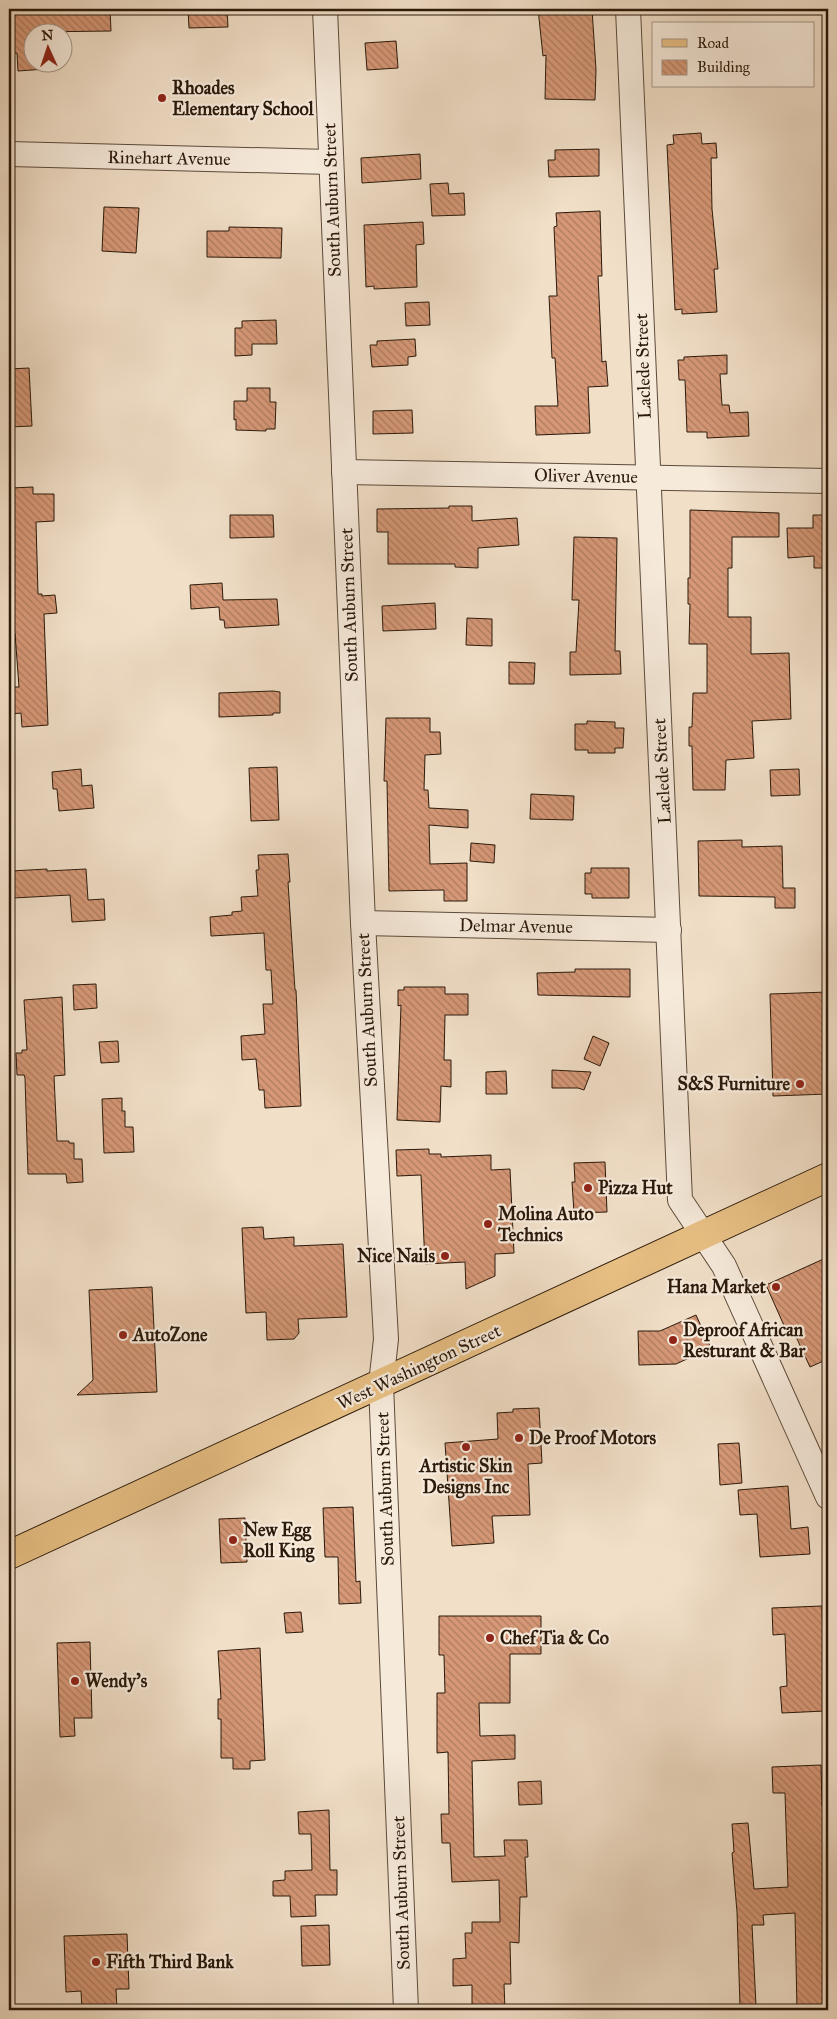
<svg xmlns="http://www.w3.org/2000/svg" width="837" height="2019" font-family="'IM FELL Great Primer',serif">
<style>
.building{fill:url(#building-back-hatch);stroke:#2b190a}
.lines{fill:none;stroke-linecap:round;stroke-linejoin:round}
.street-casing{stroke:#5c4a3a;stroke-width:26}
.primary-casing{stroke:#2b190a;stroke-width:30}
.street{stroke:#f6eadb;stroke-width:24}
.primary{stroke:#e8c084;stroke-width:28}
.poi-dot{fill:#8f2418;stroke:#f6eadb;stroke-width:2}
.labels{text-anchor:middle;stroke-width:4.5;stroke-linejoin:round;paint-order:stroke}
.poi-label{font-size:18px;font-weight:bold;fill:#2b190a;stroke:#f6eadb;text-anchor:start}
.street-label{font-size:18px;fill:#2b190a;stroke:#f6eadb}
</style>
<defs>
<pattern id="building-back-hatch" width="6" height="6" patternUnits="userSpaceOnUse" patternTransform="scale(1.25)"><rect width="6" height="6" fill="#d69877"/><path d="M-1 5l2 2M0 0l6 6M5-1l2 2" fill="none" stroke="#ae7b60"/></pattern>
</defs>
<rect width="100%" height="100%" fill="#f1dfc8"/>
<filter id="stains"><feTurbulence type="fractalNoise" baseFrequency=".004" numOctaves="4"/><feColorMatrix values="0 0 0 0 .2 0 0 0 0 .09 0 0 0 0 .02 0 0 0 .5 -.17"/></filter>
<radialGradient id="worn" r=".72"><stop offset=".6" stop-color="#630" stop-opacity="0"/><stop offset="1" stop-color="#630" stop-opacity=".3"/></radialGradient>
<g class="building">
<path d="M9,9h101l1,22 -79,1v30h13l1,7 -28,2 -1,-18h-8z"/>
<path d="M188,9h39l1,18 -39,1z"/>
<path d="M538,9h54l4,61 -1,30 -50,-1 1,-44 -3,1z"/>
<path d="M396,41l2,27 -31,2 -2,-27z"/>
<path d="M701,133l1,11 14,-1 1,15h-6l1,51 6,60h-4l3,43 -35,2v-5l-7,1 -8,-165 7,-1 -1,-9z"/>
<path d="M599,149v27l-50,1 -1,-17h7v-10z"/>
<path d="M420,154l1,25 -59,4 -1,-25z"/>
<path d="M448,183l1,11 15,-1 1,22 -33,1 -2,-32z"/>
<path d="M104,207l35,1 -3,45 -34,-2z"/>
<path d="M600,211l2,65h-4l4,86 4,-1 2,25 -20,1 2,46 -54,2 -1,-29h23l-3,-48h-3l-3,-62h8l-3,-69 3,-1 -1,-13z"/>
<path d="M423,222l1,22 -8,1 1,42 -43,2v-3l-8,1 -2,-62z"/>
<path d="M229,227l53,1 -1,30 -74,-1v-26h22z"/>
<path d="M429,302l1,23 -24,1 -1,-23z"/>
<path d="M276,320l1,24h-25v11l-17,1v-28h7v-7z"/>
<path d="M415,339l1,17 -8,1v8l-36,2 -2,-22h7v-4z"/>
<path d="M727,355v19h-7l2,31h7l1,8 18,-1 1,24 -42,2v-6h-20l-2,-52h-6l-1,-20h6v-3z"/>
<path d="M29,368l3,58 -23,1v-58z"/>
<path d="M247,388h23v14h6l-1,27h-9v2l-30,-1v-11l-2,1v-19h13z"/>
<path d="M412,410l1,23 -40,1v-23z"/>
<path d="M33,487v7h21v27l-18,1 2,72h4v2l13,-1 2,18 -13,1 4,111 -26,2 -1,-14 -10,1 -2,-27h10l-4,-54h-4v-14h-2v-23h2l-2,-101h2v-7z"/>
<path d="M449,506h23v15l45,-3 2,27 -41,3v20l-23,-1v-3h-67v-32h-11v-23l72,-1z"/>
<path d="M690,510l89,3v24h-47v31h-4v49h23v37l38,-1 2,66 -39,2 2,37 -28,2 -1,30h-32l-1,-44h-3v-19h3l1,-34h14v-49h-18l1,-40h-2v-26h2z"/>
<path d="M230,515h43l1,22 -44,1z"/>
<path d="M813,515h15v53h-14v-12l-26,2 -1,-30h26z"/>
<path d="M574,537l43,1 -2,113h5l1,23 -51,1v-23h6l3,-52h-7z"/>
<path d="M222,583l1,17 54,-1 2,26 -54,3 -1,-8h-4l-1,-13 -28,2 -1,-24z"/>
<path d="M435,603l1,26 -53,2 -1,-25z"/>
<path d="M467,618l25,1v27l-26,-1z"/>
<path d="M509,662l26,1 -1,21h-25z"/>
<path d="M273,691l7,1v21h-7v2l-54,2v-24z"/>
<path d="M386,718h44v14h10l1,22 -16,1 -1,35h4l1,18 39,2v18l-39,-3 1,39 37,-1v38h-23v-11l-55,1 -2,-110h-3z"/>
<path d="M587,721l28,1v6h9l-1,20h-8v5h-27v-3h-13v-26h12z"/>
<path d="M277,767l2,53 -28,1 -2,-53z"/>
<path d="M81,769l1,17 10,-1 2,23 -35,3 -2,-22h-4l-1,-17z"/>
<path d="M799,769l1,26 -29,1 -1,-26z"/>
<path d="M531,794l43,2 -1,24 -43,-1z"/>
<path d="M742,840v7l40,-1 1,42h12v20h-20v-11l-76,-1 -1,-55z"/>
<path d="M471,843l24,2 -1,18 -24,-2z"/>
<path d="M288,854l2,28h-2l7,108h1l5,116 -36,2 -1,-18h-5l-3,-31 -14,1 -1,-24 24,-2 -2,-30h10l-2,-34h-5l-2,-37 -53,3 -1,-19 22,-2v-3l10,-1 -1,-14 17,-1 -2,-26h3l-1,-15z"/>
<path d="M591,868h38v30h-37v-4h-7v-21h6z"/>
<path d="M47,869v2l39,-2 2,31 16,-1 1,21 -33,2 -2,-27 -57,3 -1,-3 -3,1v-23h3l-1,-2z"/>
<path d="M575,969h55v28l-92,-2 -1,-22 38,-1z"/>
<path d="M96,984l1,24 -23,2 -1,-25z"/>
<path d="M404,987h41v7h23v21h-23l-1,45h7v27l-10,-1 -1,36 -43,-2 4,-115 -3,1v-16h6z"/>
<path d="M828,992v102l-55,2 -3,-102z"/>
<path d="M62,997l3,78 -11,1 3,65h12v2h5v16h8l1,23 -16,1 -1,-9h-38l-3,-96 -1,-3h-7l-1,-22h6v-3h5l-3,-50z"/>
<path d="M593,1036l16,7 -9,23 -16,-7z"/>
<path d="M118,1041l1,21 -18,1 -2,-21z"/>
<path d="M552,1070l39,2 -7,18 -6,-2h-26z"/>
<path d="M506,1071l1,23h-21v-22z"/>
<path d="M122,1098v13h3v16h8l1,25 -30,1 -2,-54z"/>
<path d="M429,1149v5h12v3l50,-2v15l19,-1 4,84 -19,1v22l-29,13 -1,-27 -40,2 -4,-89 -24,1 -1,-26z"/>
<path d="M605,1162l2,50 -33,1 -2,-31h3l-1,-19z"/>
<path d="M263,1227l1,12 30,-2v9l49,-2 4,73 -49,2 1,14 -5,6 -27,1 -1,-28 -20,1 -4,-85z"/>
<path d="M828,1257v102l-18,8 -18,-39 -6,2 -20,-45z"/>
<path d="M152,1287l5,105 -80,3 16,-15 -4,-90z"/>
<path d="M696,1315l15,33 -35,16 -37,1 -1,-34h22z"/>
<path d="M539,1408l3,55 -14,1 2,51 -38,1 2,27 -42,3 -7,-103 53,-4 -1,-26 16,-1v-3z"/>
<path d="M739,1443l3,40 -22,2 -2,-41z"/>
<path d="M788,1486l3,43 17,-2 2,27 -50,3 -3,-43 -17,1 -2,-25z"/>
<path d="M353,1507l3,75 4,-1 1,22 -22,1 -1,-47h-13l-2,-49z"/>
<path d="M245,1518l2,44 -26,1 -2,-44z"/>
<path d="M822,1606l3,105 -43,2 -2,-26 7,-1 -2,-52 -12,1 -1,-27z"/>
<path d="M301,1612l2,20 -17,1 -2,-20z"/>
<path d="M439,1616h102v38h-31v49h-31l1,33 35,-1v24l-43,2 2,96 31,-1 -1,-16h23l1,17h-3l2,40h-7l-1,46 -9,-1 1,42h-7l1,26h-33v-25l-19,1v-27l13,-1 -1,-25h7v-11h28l-1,-42 -47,2 -2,-39h-8l-1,-29h8l-1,-62 -11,1v-60h8l-1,-38h-5z"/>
<path d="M90,1642l2,76h-18l1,18 -15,1 -3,-94z"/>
<path d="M260,1648l5,112 -15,1v8h-17v-11h-12v-39h-3v-20h3l-3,-48z"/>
<path d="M821,1765l1,41h5l1,32v172h-31l-2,-97 -32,2 1,10h-12l4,81h-16l-3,-94 -5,-59 2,-1 -2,-28 16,-1 6,66 34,-2 -3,-94h-12l-1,-26z"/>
<path d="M541,1781l1,23 -23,1 -1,-23z"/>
<path d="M329,1810l1,60h7v25h-22l1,21 -25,1 -1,-21h-17v-15l12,-1v-9l27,-1 -1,-36h-12l-1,-22z"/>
<path d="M329,1925l1,40 -28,1 -1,-40z"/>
<path d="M127,1934l2,55h-13l1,21h-35l-1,-19 -15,1 -2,-56z"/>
</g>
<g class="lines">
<g class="street-casing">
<g id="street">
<path d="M325,9l38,914 23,416 -5,45 25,626"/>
<path d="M628,9l52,1191 44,66 104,231"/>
<path d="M9,154l321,8"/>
<path d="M344,472l484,9"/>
<path d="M363,923l306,7"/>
</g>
</g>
<g class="primary-casing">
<path id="primary" d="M9,1555l819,-378"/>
</g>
<use href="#street" class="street"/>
<use href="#primary" class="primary"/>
</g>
<g class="poi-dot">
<circle cx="162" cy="98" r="5"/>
<circle cx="800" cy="1084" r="5"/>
<circle cx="588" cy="1188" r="5"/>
<circle cx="488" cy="1224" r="5"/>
<circle cx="445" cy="1256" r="5"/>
<circle cx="776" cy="1287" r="5"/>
<circle cx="123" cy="1335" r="5"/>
<circle cx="673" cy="1340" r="5"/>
<circle cx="519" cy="1438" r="5"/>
<circle cx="466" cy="1447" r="5"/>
<circle cx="233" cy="1540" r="5"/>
<circle cx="490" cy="1638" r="5"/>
<circle cx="75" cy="1681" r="5"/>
<circle cx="96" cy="1962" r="5"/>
</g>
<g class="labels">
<g class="poi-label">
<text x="172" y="94">Rhoades<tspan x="172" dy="21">Elementary School</tspan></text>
<text x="790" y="1090" text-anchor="end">S&amp;S Furniture</text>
<text x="598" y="1194">Pizza Hut</text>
<text x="498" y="1220">Molina Auto<tspan x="498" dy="21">Technics</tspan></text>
<text x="435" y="1262" text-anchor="end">Nice Nails</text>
<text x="766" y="1293" text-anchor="end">Hana Market</text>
<text x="683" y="1336">Deproof African<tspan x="683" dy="21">Resturant &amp; Bar</tspan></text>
<text x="133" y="1341">AutoZone</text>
<text x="529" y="1444">De Proof Motors</text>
<text x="466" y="1472" text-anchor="middle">Artistic Skin<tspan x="466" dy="21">Designs Inc</tspan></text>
<text x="243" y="1536">New Egg<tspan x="243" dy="21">Roll King</tspan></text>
<text x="500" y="1644">Chef Tia &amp; Co</text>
<text x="85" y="1687">Wendy's</text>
<text x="106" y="1968">Fifth Third Bank</text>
</g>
<g class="street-label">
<text transform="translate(169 158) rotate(1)" y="6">Rinehart Avenue</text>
<text transform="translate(332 200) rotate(-92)" y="6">South Auburn Street</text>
<text transform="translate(643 366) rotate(-92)" y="6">Laclede Street</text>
<text transform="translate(586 476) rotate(1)" y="6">Oliver Avenue</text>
<text transform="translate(349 605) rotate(-92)" y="6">South Auburn Street</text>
<text transform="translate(662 771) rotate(-93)" y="6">Laclede Street</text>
<text transform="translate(516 926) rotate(1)" y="6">Delmar Avenue</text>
<text transform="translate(367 1010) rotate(-93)" y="6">South Auburn Street</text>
<text transform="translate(419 1367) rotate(-25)" y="6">West Washington Street</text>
<text transform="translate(385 1489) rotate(-92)" y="6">South Auburn Street</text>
<text transform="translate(401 1893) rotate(-92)" y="6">South Auburn Street</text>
</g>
</g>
<rect width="837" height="2019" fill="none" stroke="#f1dfc8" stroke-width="30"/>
<rect x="10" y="10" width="817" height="1999" fill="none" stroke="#2b190a" stroke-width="2.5"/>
<rect x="15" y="15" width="807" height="1989" fill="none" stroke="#2b190a"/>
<rect x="652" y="22" width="162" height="65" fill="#f6eadb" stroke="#a59687"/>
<rect x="662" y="39" width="25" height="8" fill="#e8c084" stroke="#a59687"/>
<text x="697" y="48" font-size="15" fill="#2b190a">Road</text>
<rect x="662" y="60" width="25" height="15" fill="url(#building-back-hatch)" stroke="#a59687"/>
<text x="697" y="72" font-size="15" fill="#2b190a">Building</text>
<g transform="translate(48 48) rotate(357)"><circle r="24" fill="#f6eadb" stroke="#a59687"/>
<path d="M0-4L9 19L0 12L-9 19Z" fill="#8f2418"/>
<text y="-8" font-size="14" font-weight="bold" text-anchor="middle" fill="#2b190a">N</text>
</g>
<rect width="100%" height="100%" filter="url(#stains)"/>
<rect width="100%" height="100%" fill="url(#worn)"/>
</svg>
